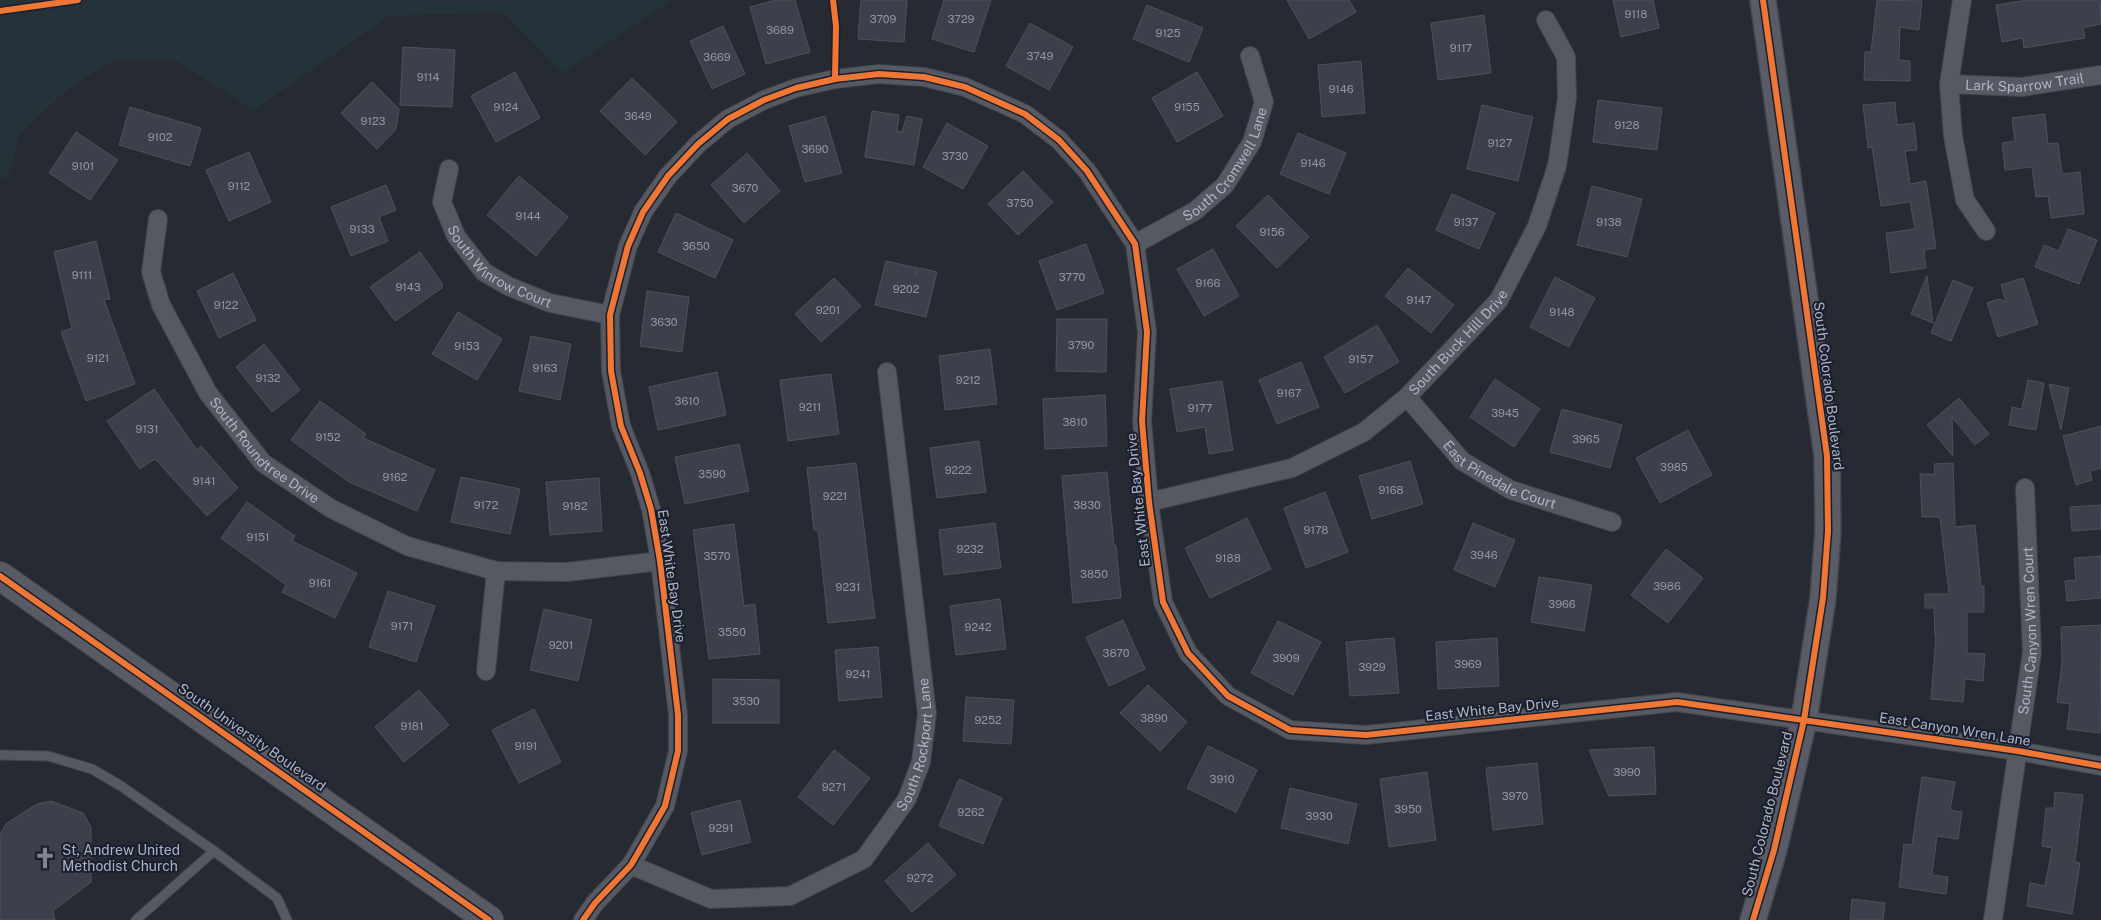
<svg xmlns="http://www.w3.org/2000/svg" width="2101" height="920" font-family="'Public Sans',sans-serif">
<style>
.green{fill:#233339}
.building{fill:#3d404a;stroke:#4d515c}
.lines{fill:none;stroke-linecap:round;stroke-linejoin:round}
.service-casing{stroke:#42454c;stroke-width:11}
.minor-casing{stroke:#42454c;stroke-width:20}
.secondary-casing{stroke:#42454c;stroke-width:28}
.primary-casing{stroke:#434750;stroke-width:30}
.service{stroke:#565862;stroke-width:9}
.minor{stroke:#565862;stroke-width:18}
.secondary{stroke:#595c66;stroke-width:25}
.primary{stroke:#585a64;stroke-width:28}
.cycleway-casing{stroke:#191f2d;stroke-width:9}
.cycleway{stroke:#f07635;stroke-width:6}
.labels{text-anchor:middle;stroke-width:4;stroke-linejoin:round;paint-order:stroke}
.number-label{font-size:11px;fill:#9297a7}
.street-label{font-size:14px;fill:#aeb4c6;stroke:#191f2d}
.poi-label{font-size:14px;fill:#aeb4c6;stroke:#191f2d;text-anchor:start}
</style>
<rect width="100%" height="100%" fill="#262a33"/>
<path class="green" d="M0,0h672l-110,73 -59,-61 -114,4 -135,94 -81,-51h-57l-47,29 -48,45 -15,49 -6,-9z"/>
<g class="building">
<path d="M776,0h19l15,52 -44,12 -16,-57z"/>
<path d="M861,0h46l-3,42 -46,-3z"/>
<path d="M944,0h47l-17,52 -42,-13z"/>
<path d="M1287,0h62l7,12 -47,27z"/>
<path d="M1613,0h40l6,28 -38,9z"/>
<path d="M1877,0l45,1 -3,29 -19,-3 -1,33 11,1v20l-46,-1 1,-28h6z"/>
<path d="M2028,0h72l1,24 -18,4 2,10 -61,10 -1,-10 -21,4 -6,-37z"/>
<path d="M1147,5l56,23 -14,34 -56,-23z"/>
<path d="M1484,15l7,58 -53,7 -7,-57z"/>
<path d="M1030,23l43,24 -24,43 -43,-24z"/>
<path d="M723,26l22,48 -33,15 -22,-48z"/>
<path d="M403,47l52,3 -3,57 -52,-2z"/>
<path d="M1361,61l4,52 -43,4 -4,-52z"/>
<path d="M515,72l25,46 -44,24 -25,-46z"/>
<path d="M1197,72l26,44 -46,26 -25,-44z"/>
<path d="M632,78l45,44 -32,33 -45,-44z"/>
<path d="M372,82l27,27 -3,20 -19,20 -36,-36z"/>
<path d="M1598,100l64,8 -5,42 -64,-8z"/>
<path d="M1895,102l2,23 17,-2 3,27 -12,1 5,33 16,-3 10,67 -12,2 2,18 -35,5 -5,-40 29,-4 -5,-27 -29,4 -9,-59 -4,1 -5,-43z"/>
<path d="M1482,105l51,12 -15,64 -51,-12z"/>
<path d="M130,107l71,21 -11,38 -71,-21z"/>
<path d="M872,111l27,4 -2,16 5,1 5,-16 15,3 -8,46 -49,-8z"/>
<path d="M2045,114l3,30 10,-1 4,31 18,-2 4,42 -33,4 -3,-22 -12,1 -4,-30 -27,3 -3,-27 13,-2 -3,-23z"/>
<path d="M825,116l17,57 -37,9 -16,-56z"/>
<path d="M947,123l41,23 -25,43 -40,-22z"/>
<path d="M76,132l42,28 -28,40 -41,-27z"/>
<path d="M1298,133l48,20 -17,41 -49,-20z"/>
<path d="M249,152l22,50 -42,19 -23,-51z"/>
<path d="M747,153l33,38 -36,32 -33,-38z"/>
<path d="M1023,171l30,31 -35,33 -30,-31z"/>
<path d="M519,176l49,41 -32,39 -49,-41z"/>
<path d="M386,185l10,25 -17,7 9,24 -37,15 -20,-49z"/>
<path d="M1592,186l50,13 -15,58 -50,-12z"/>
<path d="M1452,194l43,19 -16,36 -43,-19z"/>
<path d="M1268,195l41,42 -32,31 -41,-42z"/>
<path d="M676,213l57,27 -18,38 -57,-26z"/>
<path d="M2068,229l29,11 -18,44 -44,-17 9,-22 15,6z"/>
<path d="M96,241l14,58 -6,1 31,84 -49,17 -25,-69 11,-4 -18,-76z"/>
<path d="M1086,244l18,49 -47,17 -18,-49z"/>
<path d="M1213,249l26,47 -35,20 -27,-47z"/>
<path d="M420,252l22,31v5l-47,33 -25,-34z"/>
<path d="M886,261l32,7 -3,6 5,-6 17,4 -11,45 -51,-12z"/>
<path d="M1408,268l46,37 -23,28 -46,-37z"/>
<path d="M233,273l23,47 -37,18 -22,-47z"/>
<path d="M1927,276l6,47 -22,-9z"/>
<path d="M1555,277l40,21 -26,49 -39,-20z"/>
<path d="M834,278l27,28 -40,36 -26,-28z"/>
<path d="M2023,278l15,46 -40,13 -11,-34 12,-4 7,3 -5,-17z"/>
<path d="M1953,280l20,8 -22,53 -20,-8z"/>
<path d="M647,291l42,6 -7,55 -42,-6z"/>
<path d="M458,312l44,27 -25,41 -45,-26z"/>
<path d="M1057,319h50l-1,53 -50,-1z"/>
<path d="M1377,325l22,37 -54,31 -21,-36z"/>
<path d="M531,336l40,8 -11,56 -41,-9z"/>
<path d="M264,344l36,46 -28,22 -36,-45z"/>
<path d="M990,349l7,55 -52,6 -6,-54z"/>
<path d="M1301,362l18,45 -42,17 -18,-44z"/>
<path d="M717,372l9,43 -68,15 -9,-43z"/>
<path d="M831,374l8,60 -51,7 -8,-61z"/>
<path d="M1495,379l45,30 -26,38 -44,-30z"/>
<path d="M2028,380l16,3 -8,47 -27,-5 3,-18 10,2z"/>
<path d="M1222,381l11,69 -24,4 -4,-27 -28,5 -7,-43z"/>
<path d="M2049,384l20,4 -8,42z"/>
<path d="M154,389l43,61 4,-4 37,42 -31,28 -52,-57 -15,10 -33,-48z"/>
<path d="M1105,395l2,51 -62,3 -2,-50z"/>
<path d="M1959,398l30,36 -14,11 -23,-28 1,39 -26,-31z"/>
<path d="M320,401l46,33 -3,4 72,32 -18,41 -68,-29 -58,-42z"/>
<path d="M1562,409l60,16 -12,43 -60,-16z"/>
<path d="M2101,426v42l-11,3 2,9 -16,5 -13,-49z"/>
<path d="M1688,430l24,45 -52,28 -24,-45z"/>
<path d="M979,441l7,51 -49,6 -7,-50z"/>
<path d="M739,444l10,47 -64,13 -10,-47z"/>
<path d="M1410,461l13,43 -51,15 -13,-43z"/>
<path d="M856,463l19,155 -47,5 -10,-93h-4l-7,-62z"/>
<path d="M1953,463l2,64 20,-2 6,61h3v26h-17v41l18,1 -2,27 -18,-2 -2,23 -32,-3 5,-62h-1l-1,-29h-9v-14h24l-9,-77h-18l-2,-43h15l-1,-10z"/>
<path d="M1107,472l7,74 2,-1 5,53 -48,5 -11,-127z"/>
<path d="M461,477l59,12 -10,45 -59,-12z"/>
<path d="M599,478l3,53 -52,4 -4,-53z"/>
<path d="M1325,492l23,60 -42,16 -22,-60z"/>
<path d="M247,502l48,34 -3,5 65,32 -22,45 -53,-26 4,-7 -65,-47z"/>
<path d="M2101,505v24l-29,2 -2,-24z"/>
<path d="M1247,518l24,51 -61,29 -25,-50z"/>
<path d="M995,523l6,45 -57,7 -5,-45z"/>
<path d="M1473,523l42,17 -20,47 -41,-17z"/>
<path d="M734,524l10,82 11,-2 5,50 -51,5 -16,-129z"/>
<path d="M1666,549l37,29 -35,45 -37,-28z"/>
<path d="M2101,556v42l-34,3 -2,-20 11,-1 -2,-22z"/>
<path d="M1539,577l53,8 -8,46 -53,-9z"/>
<path d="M388,591l47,15 -19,56 -47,-15z"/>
<path d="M1000,599l6,50 -50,6 -6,-49z"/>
<path d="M544,609l48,11 -14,61 -48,-11z"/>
<path d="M1123,620l22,49 -36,17 -23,-49z"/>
<path d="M1278,621l43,21 -28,53 -42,-22z"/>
<path d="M2101,625l-1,108 -33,-4 3,-25 -13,-2 5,-39 -1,-36z"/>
<path d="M1394,638l5,55 -49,3 -4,-54z"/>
<path d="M1497,638l2,48 -61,3 -2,-47z"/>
<path d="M878,647l4,50 -43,4 -4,-51z"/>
<path d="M713,679l66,1v43h-66z"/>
<path d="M1148,685l39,37 -27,29 -40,-38z"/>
<path d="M419,690l30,35 -45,37 -29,-35z"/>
<path d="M966,697l48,3 -3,44 -48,-3z"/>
<path d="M534,709l27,53 -42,21 -27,-53z"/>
<path d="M1208,746l49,24 -21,42 -49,-24z"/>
<path d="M1654,747l2,47 -47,2 -20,-46z"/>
<path d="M834,750l36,28 -37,47 -35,-28z"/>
<path d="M1537,763l6,61 -50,6 -7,-62z"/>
<path d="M1427,772l9,68 -47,7 -9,-68z"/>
<path d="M1922,777l33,5 -5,28 12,2 -4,27 -21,-3 -5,39 16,2 -2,17 -47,-7 5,-43 8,1z"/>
<path d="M959,779l43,19 -19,46 -44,-18z"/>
<path d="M1290,788l67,16 -9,40 -67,-16z"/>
<path d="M2055,792l28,3 -8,67 5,1 -8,51 -45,-8 3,-23 15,3 7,-38 -10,-2 4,-38h8z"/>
<path d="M740,800l11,42 -49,13 -11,-42z"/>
<path d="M51,801l32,12 8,14v55l-38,29 2,9h-55v-86l7,-11 30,-19z"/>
<path d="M928,843l28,32 -44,37 -27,-31z"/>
<path d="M1852,899l33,4 -2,17h-33z"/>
</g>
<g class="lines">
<g class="service-casing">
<g id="service">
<path d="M0,755l48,1 44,13 29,17 93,65 63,47 10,22"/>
<path d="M136,920l78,-69"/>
</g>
</g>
<g class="minor-casing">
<g id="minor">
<path d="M1962,0l-13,84 4,52 12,64 21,31"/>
<path id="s1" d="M1949,84l73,3 79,-12"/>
<path id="s2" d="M449,169l-7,33 14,34 28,36 24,14 42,17 60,12"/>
<path id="s3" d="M158,219l-7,53 10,33 47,88 55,70 67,45 77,38 89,25 71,1 93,-11"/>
<path id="s4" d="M1135,244l60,-33 30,-26 27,-43 12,-40 -14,-46"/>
<path id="s5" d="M1407,397l55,64 49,29 101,32"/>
<path id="s6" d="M1149,502l143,-34 72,-36 43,-35 92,-97 38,-74 20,-60 10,-68 -1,-41 -20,-37"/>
<path d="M486,671l10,-100"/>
<path id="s7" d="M631,865l80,34 79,-3 74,-37 43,-60 14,-37 6,-48 -40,-342"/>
<path d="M583,920l12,-17 36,-38 34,-59 13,-55v-36l-18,-154 -9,-52 -11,-36 -19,-47 -10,-55 -1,-56 18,-69 15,-34 25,-36 30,-32 30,-25 36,-19 32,-12 39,-9 44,-5 45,3 41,10 60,27 34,26 28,31 48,73 12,88 -5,89 7,81 14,100 25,51 40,43 62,34 76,5 311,-33 341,49 83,15"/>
<path id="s8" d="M1993,920l39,-268 -7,-164"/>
</g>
</g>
<g class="secondary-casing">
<path id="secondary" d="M1753,920l21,-70 30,-130 19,-122 5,-67 -1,-75 -64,-456"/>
</g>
<g class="primary-casing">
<path id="primary" d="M0,576l489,344"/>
</g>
<use href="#service" class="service"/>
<use href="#minor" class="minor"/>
<use href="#secondary" class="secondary"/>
<use href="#primary" class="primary"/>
<g class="cycleway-casing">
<g id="cycleway">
<path d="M833,0l3,26 -1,53"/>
<path d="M0,11l78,-11"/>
<path d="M0,576l489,344"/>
<path d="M583,920l12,-17 36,-38 34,-59 13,-55v-36l-18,-154 -9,-52 -11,-36 -19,-47 -10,-55 -1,-56 18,-69 15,-34 25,-36 30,-32 30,-25 36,-19 32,-12 39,-9 44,-5 45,3 41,10 60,27 34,26 28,31 48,73 12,88 -5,89 7,81 14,100 25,51 40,43 62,34 76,5 311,-33 341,49 83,15"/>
<path d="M1753,920l21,-70 30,-130 19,-122 5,-67 -1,-75 -64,-456"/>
</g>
</g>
<use href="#cycleway" class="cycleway"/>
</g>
<defs>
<g id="church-bare" transform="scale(1.725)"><path d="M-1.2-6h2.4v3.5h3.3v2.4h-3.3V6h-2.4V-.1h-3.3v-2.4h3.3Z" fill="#7e8493" stroke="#191f2d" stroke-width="2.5" paint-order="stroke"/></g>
</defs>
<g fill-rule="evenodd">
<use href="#church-bare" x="45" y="858"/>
</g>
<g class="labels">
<g class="number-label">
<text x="1636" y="18">9118</text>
<text x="883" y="23">3709</text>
<text x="961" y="23">3729</text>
<text x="780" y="34">3689</text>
<text x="1168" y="37">9125</text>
<text x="1461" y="52">9117</text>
<text x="1040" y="60">3749</text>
<text x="717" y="61">3669</text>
<text x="428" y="81">9114</text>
<text x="1341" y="93">9146</text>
<text x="506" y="111">9124</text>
<text x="1187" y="111">9155</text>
<text x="638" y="120">3649</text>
<text x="373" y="125">9123</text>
<text x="1627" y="129">9128</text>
<text x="160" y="141">9102</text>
<text x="1500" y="147">9127</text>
<text x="815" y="153">3690</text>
<text x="955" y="160">3730</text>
<text x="1313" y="167">9146</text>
<text x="83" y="170">9101</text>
<text x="239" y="190">9112</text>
<text x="745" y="192">3670</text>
<text x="1020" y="207">3750</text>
<text x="528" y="220">9144</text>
<text x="1466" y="226">9137</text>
<text x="1609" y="226">9138</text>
<text x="362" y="233">9133</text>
<text x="1272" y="236">9156</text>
<text x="696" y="250">3650</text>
<text x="82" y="279">9111</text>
<text x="1072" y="281">3770</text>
<text x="1208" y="287">9166</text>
<text x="408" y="291">9143</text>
<text x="906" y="293">9202</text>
<text x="1419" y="304">9147</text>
<text x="226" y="309">9122</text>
<text x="828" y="314">9201</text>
<text x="1562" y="316">9148</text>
<text x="664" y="326">3630</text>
<text x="1081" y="349">3790</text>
<text x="467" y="350">9153</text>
<text x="98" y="362">9121</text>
<text x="1361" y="363">9157</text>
<text x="545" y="372">9163</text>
<text x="268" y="382">9132</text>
<text x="968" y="384">9212</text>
<text x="1289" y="397">9167</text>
<text x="687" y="405">3610</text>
<text x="810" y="411">9211</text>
<text x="1200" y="412">9177</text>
<text x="1505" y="417">3945</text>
<text x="1075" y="426">3810</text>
<text x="147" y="433">9131</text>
<text x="328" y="441">9152</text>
<text x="1586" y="443">3965</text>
<text x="1674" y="471">3985</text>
<text x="958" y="474">9222</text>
<text x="712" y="478">3590</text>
<text x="395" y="481">9162</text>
<text x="204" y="485">9141</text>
<text x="1391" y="494">9168</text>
<text x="835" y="500">9221</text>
<text x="486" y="509">9172</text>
<text x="1087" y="509">3830</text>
<text x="575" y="510">9182</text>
<text x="1316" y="534">9178</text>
<text x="258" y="541">9151</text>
<text x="970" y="553">9232</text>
<text x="1484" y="559">3946</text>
<text x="717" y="560">3570</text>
<text x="1228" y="562">9188</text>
<text x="1094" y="578">3850</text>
<text x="320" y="587">9161</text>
<text x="1667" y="590">3986</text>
<text x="848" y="591">9231</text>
<text x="1562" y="608">3966</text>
<text x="402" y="630">9171</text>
<text x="978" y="631">9242</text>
<text x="732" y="636">3550</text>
<text x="561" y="649">9201</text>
<text x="1116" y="657">3870</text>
<text x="1286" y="662">3909</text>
<text x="1468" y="668">3969</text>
<text x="1372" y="671">3929</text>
<text x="858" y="678">9241</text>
<text x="746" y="705">3530</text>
<text x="1154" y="722">3890</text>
<text x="988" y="724">9252</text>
<text x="412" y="730">9181</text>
<text x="526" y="750">9191</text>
<text x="1627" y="776">3990</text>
<text x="1222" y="783">3910</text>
<text x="834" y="791">9271</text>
<text x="1515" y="800">3970</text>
<text x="1408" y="813">3950</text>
<text x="971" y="816">9262</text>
<text x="1319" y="820">3930</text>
<text x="721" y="832">9291</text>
<text x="920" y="882">9272</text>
</g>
<g class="street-label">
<text dy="5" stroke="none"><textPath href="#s1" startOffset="76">Lark Sparrow Trail</textPath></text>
<text dy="5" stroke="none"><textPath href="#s4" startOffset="125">South Cromwell Lane</textPath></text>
<text dy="5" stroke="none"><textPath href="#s2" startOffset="125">South Winrow Court</textPath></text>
<text dy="5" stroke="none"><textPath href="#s6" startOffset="358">South Buck Hill Drive</textPath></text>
<text transform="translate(1829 386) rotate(83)" y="5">South Colorado Boulevard</text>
<text dy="5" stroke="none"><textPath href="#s3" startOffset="269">South Roundtree Drive</textPath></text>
<text dy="5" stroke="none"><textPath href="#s5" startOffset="124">East Pinedale Court</textPath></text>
<text transform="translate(1138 500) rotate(-96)" y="5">East White Bay Drive</text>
<text transform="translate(672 576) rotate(82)" y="5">East White Bay Drive</text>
<text dy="5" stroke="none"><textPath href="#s8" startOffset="292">South Canyon Wren Court</textPath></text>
<text transform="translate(1492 709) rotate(-6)" y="5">East White Bay Drive</text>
<text transform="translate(1955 729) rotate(9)" y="5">East Canyon Wren Lane</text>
<text transform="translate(252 737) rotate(35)" y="5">South University Boulevard</text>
<text dy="5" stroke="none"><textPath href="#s7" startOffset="378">South Rockport Lane</textPath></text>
<text transform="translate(1767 814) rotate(-76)" y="5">South Colorado Boulevard</text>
</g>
<g class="poi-label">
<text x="62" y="855">St, Andrew United<tspan x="62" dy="16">Methodist Church</tspan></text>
</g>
</g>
</svg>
